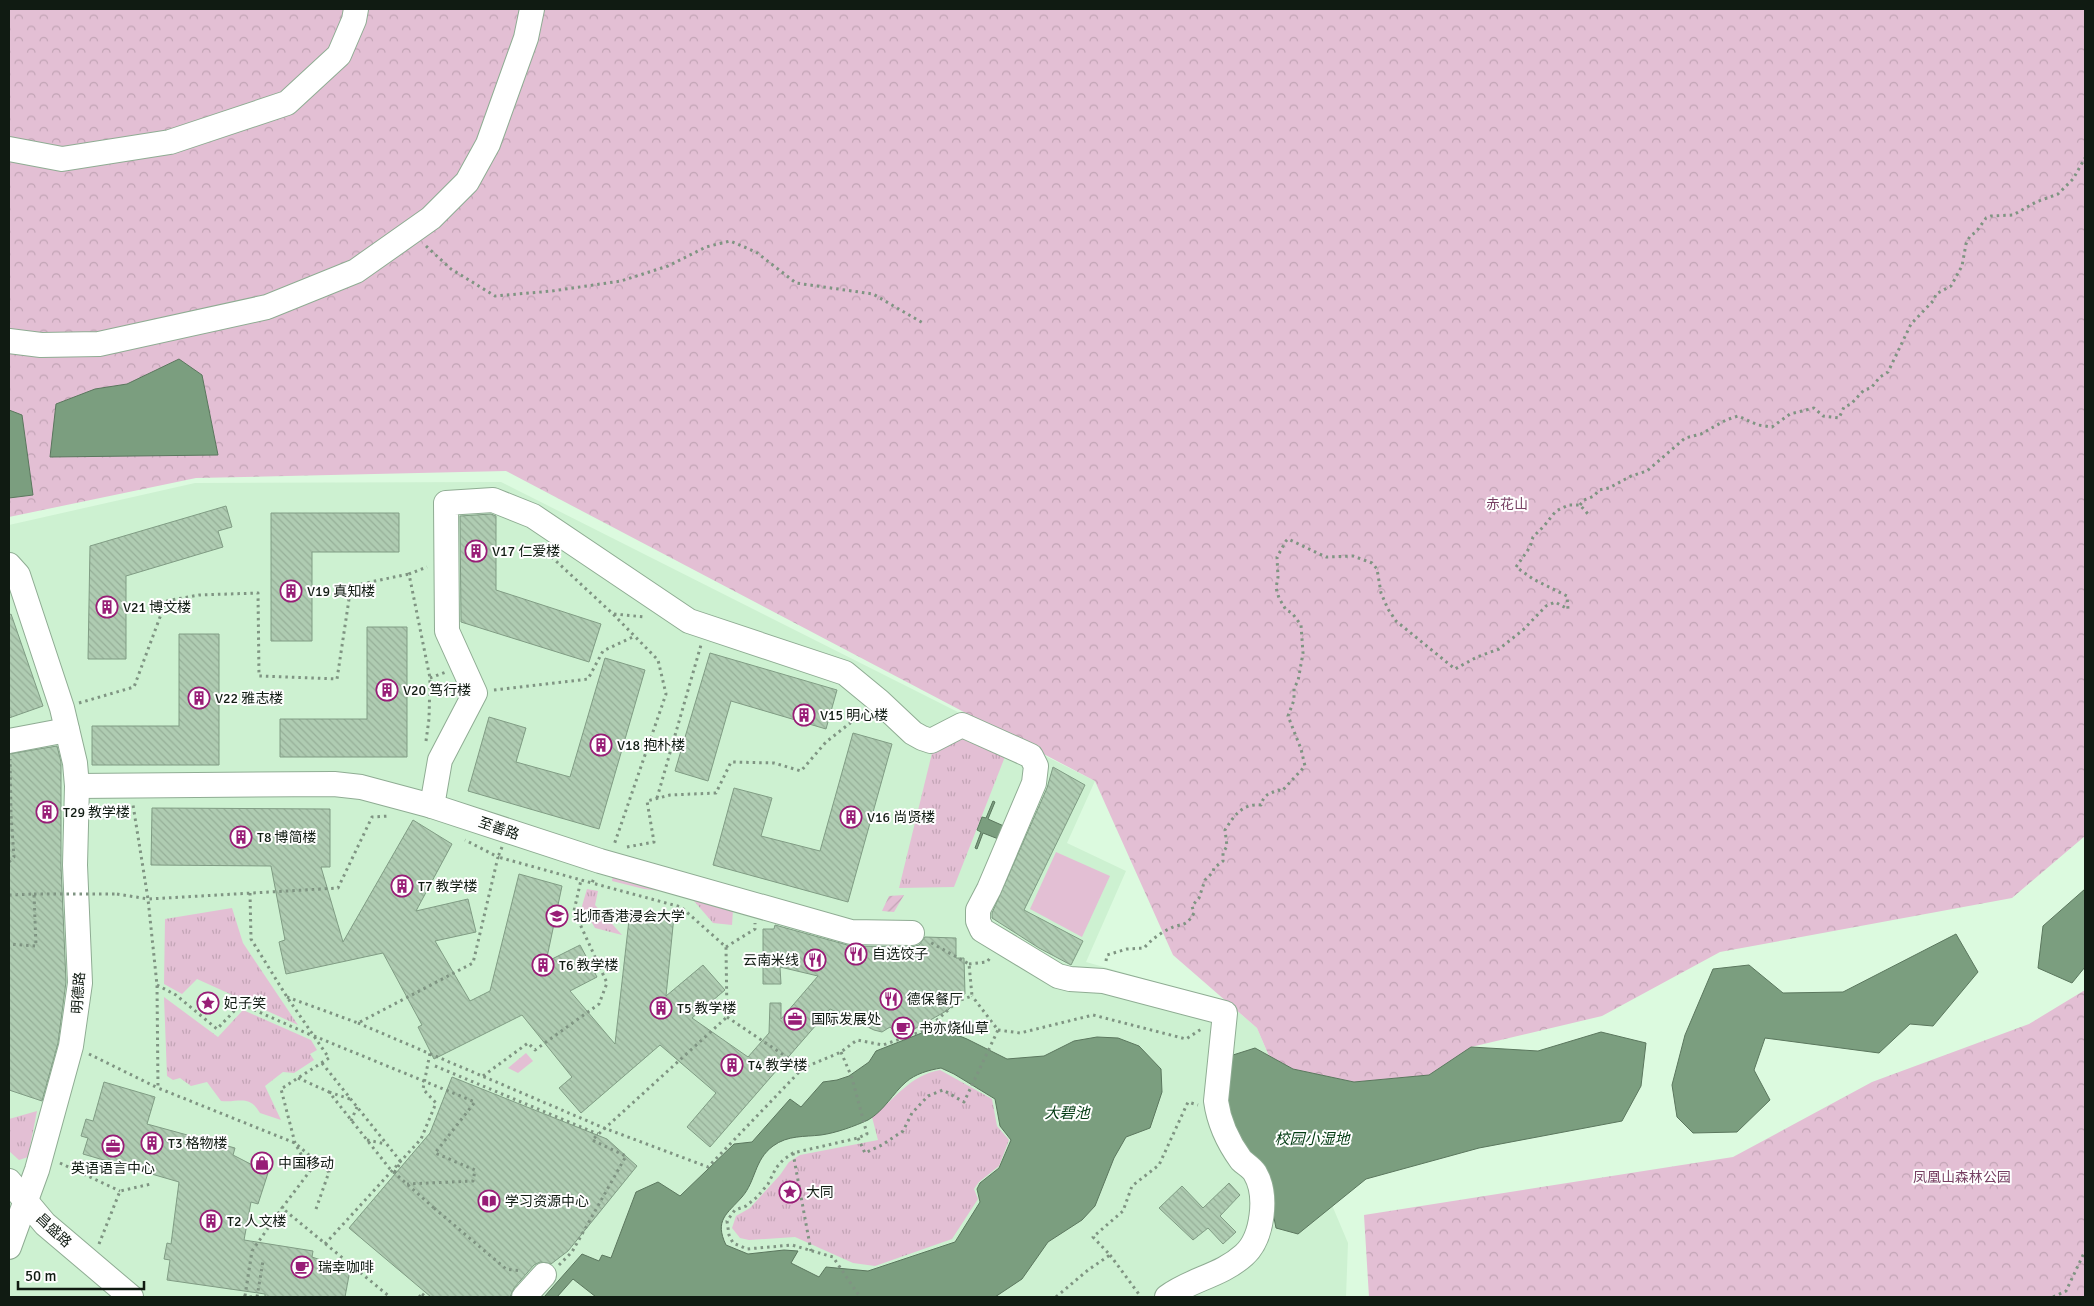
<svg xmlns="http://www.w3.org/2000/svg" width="2094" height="1306" font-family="Signika,'Noto Sans SC',sans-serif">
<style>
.built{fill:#cdf1d1}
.grass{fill:url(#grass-tufts)}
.forest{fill:url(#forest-crowns)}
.garden{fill:url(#garden-furrows)}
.pitch{fill:#e3bfd4}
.water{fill:#7b9e7f;stroke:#5b775e;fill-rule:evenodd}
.building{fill:url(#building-back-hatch);stroke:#809c84}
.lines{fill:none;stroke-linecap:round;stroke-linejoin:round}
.minor-casing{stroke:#8fac93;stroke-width:26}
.path{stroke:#7f9482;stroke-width:3;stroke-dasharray:2.5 4;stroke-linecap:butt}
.minor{stroke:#fff;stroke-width:24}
.path-bridge{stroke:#7f9482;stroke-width:3;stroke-dasharray:2.5 4;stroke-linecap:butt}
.labels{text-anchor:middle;stroke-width:4;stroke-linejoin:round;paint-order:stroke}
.park-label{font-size:14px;fill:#763f62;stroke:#fefefe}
.poi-label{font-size:14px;fill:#101b12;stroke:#fefefe;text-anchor:start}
.street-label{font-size:14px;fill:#101b12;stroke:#fefefe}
.water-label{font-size:15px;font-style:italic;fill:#003a11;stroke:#fefefe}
</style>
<defs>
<pattern id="grass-tufts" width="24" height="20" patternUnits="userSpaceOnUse" patternTransform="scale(1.25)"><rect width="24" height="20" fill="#e3bfd4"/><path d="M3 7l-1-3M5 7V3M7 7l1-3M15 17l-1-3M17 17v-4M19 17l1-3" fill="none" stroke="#c2a4b5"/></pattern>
<pattern id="forest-crowns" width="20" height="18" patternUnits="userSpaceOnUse" patternTransform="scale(1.25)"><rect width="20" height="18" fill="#e3bfd4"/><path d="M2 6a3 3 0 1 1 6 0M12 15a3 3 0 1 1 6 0" fill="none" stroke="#c2a4b5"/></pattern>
<pattern id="garden-furrows" width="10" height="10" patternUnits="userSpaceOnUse" patternTransform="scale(1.25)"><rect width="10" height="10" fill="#e3bfd4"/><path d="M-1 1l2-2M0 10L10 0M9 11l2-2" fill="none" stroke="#c2a4b5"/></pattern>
<pattern id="building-back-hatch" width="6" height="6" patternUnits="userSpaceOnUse" patternTransform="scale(1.25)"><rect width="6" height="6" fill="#afccb2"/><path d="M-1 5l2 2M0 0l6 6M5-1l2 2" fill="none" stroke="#96af98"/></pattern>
</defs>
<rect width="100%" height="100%" fill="#dcfadf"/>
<path class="built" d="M501,482l594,299 -28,62 59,28 -40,91 141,40 30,26 91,215 -2,54h-1337v-772l186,-42z"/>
<g class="grass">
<path d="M952,734l54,20 -52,133 -55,1 35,-143z"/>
<path d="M614,868l69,21 50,21 -1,15 -19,-2 -25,-29 -44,-5 -32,-8z"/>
<path d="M587,889l11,2 -3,14 27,30 -27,-7 -13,-22z"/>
<path d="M232,908l11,35 55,82 -101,-46 -15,15 -18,-10 1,-65z"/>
<path d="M164,997l54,40 25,-27 68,30 6,10 -7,4 4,6 -20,13 -11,-1 -18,14 16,34 -21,-7c-11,-19 -21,-10 -39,-12l-14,-19 -16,4 -11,-8 -7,2 -6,-4z"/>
<path d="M526,1053l7,8 -15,12 -10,-5z"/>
<path d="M940,1070l52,29 5,27 12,14 -10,26 -20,16 -5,7 4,10 -26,40 -77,27 -22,-3 -58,-26 -46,3 -9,-2 -8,-10 4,-12 14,-8 30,-33 9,-13 11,-7 78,-15 -6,-23c23,-18 38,-42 68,-47z"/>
<path d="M37,1111l-9,46 -9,3 -10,-9v-32z"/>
</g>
<g class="forest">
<path d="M9,9h2076v827l-73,62 -292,54 -118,64 -131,31 -42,28 -75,7 -61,-13 -24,-13 -12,-28 -84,-73 -78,-174 -589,-310 -310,7 -187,39z"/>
<path d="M2085,990v307h-716l-5,-82 369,-58 139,-75 157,-58z"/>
</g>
<path class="garden" d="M904,895l-10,17 -12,-1 7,-15z"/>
<path class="pitch" d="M1056,852l54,24 -28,61 -52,-28z"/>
<g class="water">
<path d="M179,359l23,16 16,80 -168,2 6,-53 39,-15 32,-5z"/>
<path d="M9,410l13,5 11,80 -24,3z"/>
<path d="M993,801l2,1 -7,17 18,8 -5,13 -18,-7 -6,16 -2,-1 6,-16 -4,-2 5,-13 4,1z"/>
<path d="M2085,889v78l-13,16 -34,-15 5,-42z"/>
<path d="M1956,934l22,38 -45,54 -23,-2 -31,29 -114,-15 -11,32 16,30 -33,32 -44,1 -16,-16 -5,-32 13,-50 28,-66 36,-4 34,28 60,-1z"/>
<path d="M937,1027l30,12 40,20 37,-3 30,-15 23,-4 21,1 21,8 22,23 1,23 -12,36 -24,9 -12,21 -19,48 -13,14 -34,22 -26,37 -27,18h-399l-23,-18 -16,18h-13l38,-43 17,7 3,-6 9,3 25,-66 22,-10 22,14 54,-52 18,-2 38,-43 11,8 22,-25 14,-2 12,-4 20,-14 7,-11zM941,1068l13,6 41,25 5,27 11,14 -12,28 -19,15 -3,6 3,13 -25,40 -87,29 -42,-4 -7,10 -28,-14 7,-12 -14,-1 -36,4 -22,-9c-12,-25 1,-31 16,-48 14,-16 12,-37 31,-51 15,-11 31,-9 48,-11 15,-2 34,-9 47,-15 16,-9 25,-27 38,-38 9,-8 23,-12 35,-14z"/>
<path d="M1601,1032l45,11 -5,43 -19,35 -143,27 -113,31 -68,55 -22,-6 -7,-35 -38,-63 -5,-47 7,-28 22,-7 38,21 61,13 75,-7 42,-28 67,4z"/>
</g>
<g class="building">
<path d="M226,506l6,21 -14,4 5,16 -97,29v83h-38l2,-113z"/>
<path d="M271,513h128v39h-87v89h-41z"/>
<path d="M491,514l5,2v74l105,34 -12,38 -128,-40 -1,-106z"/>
<path d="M11,614l32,92 -34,12v-103z"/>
<path d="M367,627h40v130h-127v-38h87z"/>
<path d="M179,634h40v131h-127v-39h87z"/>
<path d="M710,653l127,37 -11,39 -95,-28 -23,80 -33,-10z"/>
<path d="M605,658l40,12 -46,159 -131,-38 21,-74 37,11 -10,34 54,15z"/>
<path d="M853,733l39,11 -44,158 -135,-37 21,-77 38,10 -11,38 59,15z"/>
<path d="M57,746l4,16v104l5,116 -8,61 -16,58 -33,-11v-336z"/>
<path d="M1053,767l32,18 -61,125 59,31 -12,24 -32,-17 -47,-30v-5l55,-125z"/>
<path d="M152,808l178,1v58h-9l22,75 70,-122 39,24 -36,67 52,-12 8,33 -41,9 35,60 20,-10 29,-117 43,12 -16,76 34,-17 17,32 -27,14 45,53 15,-133 44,5 -8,80 37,-31 22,25 -33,28 56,39 21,-24 1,-30h11v16l37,-43 -38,-9 1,17h-18v-55h11l1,-4 76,21 61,1 7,-2 6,-8 31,1v20h8l1,36 -11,1 -3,12 -3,3 -39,22 -6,1 -8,-1 -5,-5 -8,5 -8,-2 -44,-21 -120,138 -23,-20 29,-34 -56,-48 -79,68 -22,-25 13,-11 -50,-62 -88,44 -16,-32 4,-2 -39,-72 -97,21 -7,-32 6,-2 -14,-74 -120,-1z"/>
<path d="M452,1077l155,62 30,27 -69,85 -17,13 -11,-2 -6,3 -20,23 -4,9h-79l-82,-69 81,-95z"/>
<path d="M104,1082l51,15 -8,27 88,24 -2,7 35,18 -10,31 -7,-2 -7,38 69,11 -1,6 38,13 -5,27h-80v-3l-98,-14 3,-20 -6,-1 3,-16 4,1 8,-62 -96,-28 5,-16 -7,-2 5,-17 7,2z"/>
<path d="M1229,1183l11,12 -20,21 16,16 -13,12 -15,-16 -15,12 -34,-32 23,-22 21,22z"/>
</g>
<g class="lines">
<g class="minor-casing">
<g id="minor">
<path d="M9,149l53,10 108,-17 117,-39 52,-48 15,-35 2,-11"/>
<path d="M9,341l32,4 58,-1 168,-37 89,-36 75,-53 36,-36 21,-38 38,-106 6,-29"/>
<path d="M9,565l9,10 44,133 13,55 2,23 -2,79 5,118 -9,63 -34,124 -28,77"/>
<path d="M9,741l58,-11"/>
<path d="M77,786l257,-2 27,3 71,19 168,55 251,71 61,1"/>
<path d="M432,806l8,-46 35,-67 -28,-62 -1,-128 47,-3 40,16 156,105 156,52 34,28 34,32 9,5 9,3 31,-16 69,31 5,10 -2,17 -45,106 -11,21v11l4,9 76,46 12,3 33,2 122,32 -9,88c3,22 12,41 25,59 4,4 11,8 14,13 13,22 8,65 -11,82 -23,21 -53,24 -77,42"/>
<path d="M9,1181l36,43 86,73"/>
<path d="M524,1297l20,-22"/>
</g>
</g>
<g class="path">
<path d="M426,246l25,23 44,27 57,-5 69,-10 47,-15 38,-19 24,-6 26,11 40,31 77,11 50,29"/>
<path d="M1580,505l4,-5 10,-4 5,-6 10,-2 22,-12 16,-5 38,-33 16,-4 25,-14 12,-4 20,9 14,2 18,-13 24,-6 9,8 16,2 5,-11 7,-3 13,-14 7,-2 9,-11 8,-5 23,-48 23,-24 2,-6 15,-8 11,-20 4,-22 4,-8 6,-4 10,-14 5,-2 22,-1 23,-13 22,-8 15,-15 12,-21"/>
<path d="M542,548l71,66 45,46 8,34 -52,151"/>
<path d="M614,614l31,3"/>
<path d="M430,678l16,-6"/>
<path d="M494,690l94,-11 15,-28 32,-15"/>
<path d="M79,703l55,-16 32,-86 33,-6 59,-2 1,83 78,3 14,-93 58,-12"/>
<path d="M426,741l3,-22 1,-41 -21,-104 18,-7"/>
<path d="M657,798l44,-153"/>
<path d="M502,847l-4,10 94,26"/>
<path d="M627,847l27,-5 -7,-41 23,-6 46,-2 15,-31 43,1 27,8 25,-29 37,-29"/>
<path d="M9,862l5,-5 -3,-42 -1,-56"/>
<path d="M250,893l1,46 36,58 42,61 -48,31 14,54 15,28 -28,37 108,89"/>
<path d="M117,894l31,5 -15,-94"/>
<path d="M9,895l25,-1 2,52 -27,-2"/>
<path d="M726,947l29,-18v-6"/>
<path d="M1106,961l1,-6 20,-6 17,-1c6,-7 16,-15 25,-19 12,-7 16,0 25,-16l-2,-7 7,-8 6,-18 8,-8 1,-4 9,-7v-8l4,-7 -2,-16c9,-14 17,-27 36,-25 3,-11 8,-11 17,-15l4,1 23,-25 -4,-17 -13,-33 6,-16v-12l4,-7 5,-28 -2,-28 -9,-12 -6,-3 -7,-12 -3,-10 2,-11 -1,-20 9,-16 2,-2 38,18 27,-1 19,7 5,6 4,24 7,16 8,12 59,48 22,-12 22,-8 24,-19 23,-24 9,-4 13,7 -1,-13 -34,-17 -17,-12 14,-20 3,-10 11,-11 12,-15 13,-6h11l8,9"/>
<path d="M969,964l18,-2 3,-4"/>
<path d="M157,985l19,10 41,34 24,-25 72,32"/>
<path d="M287,997l71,26 115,-60 25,-106 -33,-17"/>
<path d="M727,1017l76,51"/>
<path d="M358,1023l246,105 104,39 95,-99 38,-16 16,-12 26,5 43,-15 32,-29 14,-5 -3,-32 -41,-23"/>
<path d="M998,1030l22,3 73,-18 93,24 17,-11"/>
<path d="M841,1052l11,26 15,56 -9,4 -65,15 -10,7 -7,8 -8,16 -11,13 -11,9 -11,4 -8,11 2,14 4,8 14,6 45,-4 41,12 27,40"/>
<path d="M89,1054l69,34"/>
<path d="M435,1066l163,68"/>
<path d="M483,1076l45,-33 7,7 64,-46 8,-21 -33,-72 7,-31"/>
<path d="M329,1092l21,7"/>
<path d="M351,1121l6,-14"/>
<path d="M858,1138l7,15 17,-8 21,-14 9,-18 16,-17 15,-6 21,12 34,-72 -26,-34"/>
<path d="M367,1140l19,4"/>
<path d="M793,1153l18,98"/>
<path d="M60,1163l60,28"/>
<path d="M434,1208l72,61 15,2"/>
<path d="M316,1209l13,-37 -34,-29 -137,-55 -1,-103 -9,-86 190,-11 34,-71 17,-1"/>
<path d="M99,1244l21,-53 31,-7"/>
<path d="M325,1244l96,-105 15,-36 -13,-14 7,-36"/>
<path d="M1110,1255l31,42"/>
<path d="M559,1265l13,-13 54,-96 -34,-16 135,-123 -1,-70 -45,-40 -89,-24 2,-5"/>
<path d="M422,1294l4,3"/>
<path d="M245,1296l7,-45 30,-43"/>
<path d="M243,1297h14"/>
<path d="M257,1297l6,-36"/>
<path d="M1056,1297l32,-27 22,-15 -17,-18 30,-26 9,-25 27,-21 29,-63 10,3"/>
<path d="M2053,1297l13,-6 19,-40"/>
</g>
<use href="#minor" class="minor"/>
<g class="path-bridge">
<path d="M34,894h83"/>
<path d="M314,1036l161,66 -40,51 40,17 -2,11 -66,3"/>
<path d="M322,1063l79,99 -7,11"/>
<path d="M298,1078l31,14 61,77 44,39"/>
<path d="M419,1297l3,-3"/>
</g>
</g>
<defs>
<g id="building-ring" transform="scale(1.125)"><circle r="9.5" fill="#fefefe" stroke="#981d76" stroke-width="1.5"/><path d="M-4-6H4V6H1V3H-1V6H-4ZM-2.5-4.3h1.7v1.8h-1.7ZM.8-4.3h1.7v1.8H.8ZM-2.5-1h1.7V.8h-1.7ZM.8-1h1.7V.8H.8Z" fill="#981d76"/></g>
<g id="university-ring" transform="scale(1.125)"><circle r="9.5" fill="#fefefe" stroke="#981d76" stroke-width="1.5"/><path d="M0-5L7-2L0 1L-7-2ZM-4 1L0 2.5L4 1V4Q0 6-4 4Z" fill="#981d76"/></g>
<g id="restaurant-ring" transform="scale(1.125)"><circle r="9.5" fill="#fefefe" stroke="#981d76" stroke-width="1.5"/><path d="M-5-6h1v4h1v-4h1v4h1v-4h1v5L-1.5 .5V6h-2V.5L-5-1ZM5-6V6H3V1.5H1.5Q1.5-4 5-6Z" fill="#981d76"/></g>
<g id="sight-ring" transform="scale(1.125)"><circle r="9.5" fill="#fefefe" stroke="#981d76" stroke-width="1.5"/><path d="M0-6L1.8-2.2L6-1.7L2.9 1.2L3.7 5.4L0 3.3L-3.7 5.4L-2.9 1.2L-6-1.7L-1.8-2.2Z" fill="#981d76"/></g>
<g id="office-ring" transform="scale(1.125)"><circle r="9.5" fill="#fefefe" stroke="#981d76" stroke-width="1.5"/><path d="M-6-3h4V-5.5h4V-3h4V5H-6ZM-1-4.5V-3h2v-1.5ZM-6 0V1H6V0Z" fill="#981d76"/></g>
<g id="cafe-ring" transform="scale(1.125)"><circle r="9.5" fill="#fefefe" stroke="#981d76" stroke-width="1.5"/><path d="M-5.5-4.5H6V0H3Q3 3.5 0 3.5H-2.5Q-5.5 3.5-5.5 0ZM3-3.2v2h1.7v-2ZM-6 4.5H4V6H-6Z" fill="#981d76"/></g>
<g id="shop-ring" transform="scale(1.125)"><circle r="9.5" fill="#fefefe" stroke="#981d76" stroke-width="1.5"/><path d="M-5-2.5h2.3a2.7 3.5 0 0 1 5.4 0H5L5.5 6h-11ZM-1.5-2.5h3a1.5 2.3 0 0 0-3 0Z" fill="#981d76"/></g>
<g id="library-ring" transform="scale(1.125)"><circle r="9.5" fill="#fefefe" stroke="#981d76" stroke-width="1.5"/><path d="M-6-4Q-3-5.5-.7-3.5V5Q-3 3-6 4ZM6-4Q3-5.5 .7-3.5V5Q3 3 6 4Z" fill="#981d76"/></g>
</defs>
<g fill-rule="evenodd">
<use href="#building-ring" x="476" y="551"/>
<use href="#building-ring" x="291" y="591"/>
<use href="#building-ring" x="107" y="607"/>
<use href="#building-ring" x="387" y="690"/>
<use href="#building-ring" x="199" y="698"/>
<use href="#building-ring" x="804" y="715"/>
<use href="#building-ring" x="601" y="745"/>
<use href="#building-ring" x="47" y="812"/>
<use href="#building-ring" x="851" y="817"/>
<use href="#building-ring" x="241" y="837"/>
<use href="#building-ring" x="402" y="886"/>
<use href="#university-ring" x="557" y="916"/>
<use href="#restaurant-ring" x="856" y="954"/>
<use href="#restaurant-ring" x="815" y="960"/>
<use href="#building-ring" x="543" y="965"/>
<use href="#restaurant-ring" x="891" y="999"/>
<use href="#sight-ring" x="208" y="1003"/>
<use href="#building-ring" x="661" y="1008"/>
<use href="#office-ring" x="795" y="1019"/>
<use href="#cafe-ring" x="903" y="1028"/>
<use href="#building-ring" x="732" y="1065"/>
<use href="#building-ring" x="152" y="1143"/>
<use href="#office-ring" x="113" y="1146"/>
<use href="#shop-ring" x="262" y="1163"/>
<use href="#sight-ring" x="790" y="1192"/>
<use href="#library-ring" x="489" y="1201"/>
<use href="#building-ring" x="211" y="1221"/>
<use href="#cafe-ring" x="302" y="1267"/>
</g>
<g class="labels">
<g class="park-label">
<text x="1507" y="509">赤花山</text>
<text x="1962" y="1182">凤凰山森林公园</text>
</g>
<g class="poi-label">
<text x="492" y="556">V17 仁爱楼</text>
<text x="307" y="596">V19 真知楼</text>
<text x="123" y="612">V21 博文楼</text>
<text x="403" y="695">V20 笃行楼</text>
<text x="215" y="703">V22 雅志楼</text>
<text x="820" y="720">V15 明心楼</text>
<text x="617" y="750">V18 抱朴楼</text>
<text x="63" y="817">T29 教学楼</text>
<text x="867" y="822">V16 尚贤楼</text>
<text x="257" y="842">T8 博简楼</text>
<text x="418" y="891">T7 教学楼</text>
<text x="573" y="921">北师香港浸会大学</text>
<text x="872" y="959">自选饺子</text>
<text x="799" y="965" text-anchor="end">云南米线</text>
<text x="559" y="970">T6 教学楼</text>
<text x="907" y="1004">德保餐厅</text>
<text x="224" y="1008">妃子笑</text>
<text x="677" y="1013">T5 教学楼</text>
<text x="811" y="1024">国际发展处</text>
<text x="919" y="1033">书亦烧仙草</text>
<text x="748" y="1070">T4 教学楼</text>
<text x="168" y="1148">T3 格物楼</text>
<text x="278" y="1168">中国移动</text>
<text x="113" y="1173" text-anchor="middle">英语语言中心</text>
<text x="806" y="1197">大同</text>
<text x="505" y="1206">学习资源中心</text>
<text x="227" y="1226">T2 人文楼</text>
<text x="318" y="1272">瑞幸咖啡</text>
</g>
<g class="street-label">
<text transform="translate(499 828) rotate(19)" y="5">至善路</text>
<text transform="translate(78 993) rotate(-86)" y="5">明德路</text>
<text transform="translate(54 1230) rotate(43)" y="5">昌盛路</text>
</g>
<g class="water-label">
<text x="1067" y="1118">大碧池</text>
<text x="1312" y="1144">校园小湿地</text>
</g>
</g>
<rect width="2094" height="1306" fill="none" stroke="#101b12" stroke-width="20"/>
<path d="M18 1281v8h126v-8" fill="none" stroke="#101b12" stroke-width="2.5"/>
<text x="25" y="1281" font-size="15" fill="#101b12" stroke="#fefefe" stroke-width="4" paint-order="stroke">50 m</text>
</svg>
